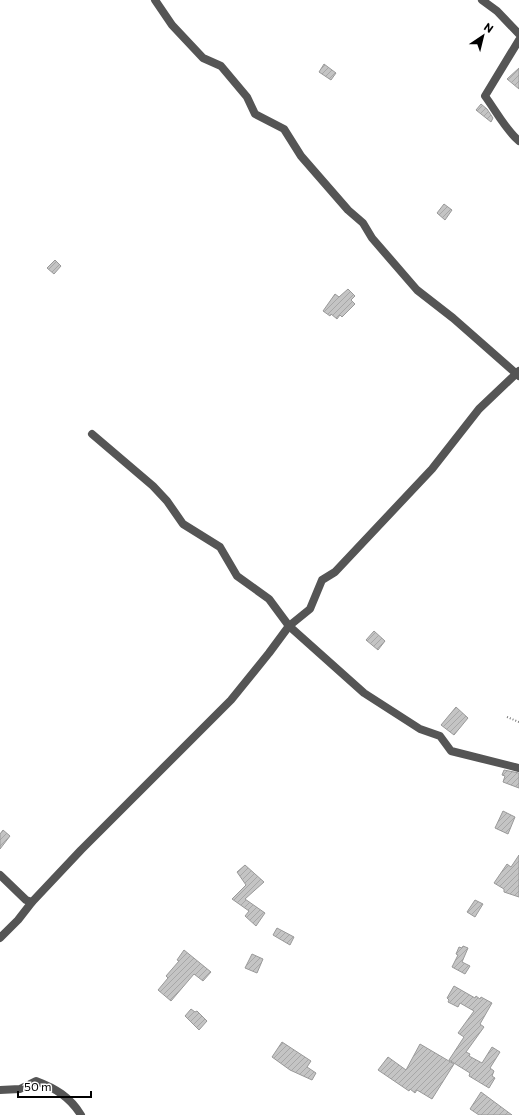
<svg xmlns="http://www.w3.org/2000/svg" width="519" height="1115" font-family="Commissioner,sans-serif">
<style>
.building{fill:url(#building-hatch);stroke:#999}
.lines{fill:none;stroke-linecap:round;stroke-linejoin:round}
.path{stroke:#777;stroke-width:2;stroke-dasharray:1 2;stroke-linecap:butt}
.street{stroke:#555;stroke-width:8}
</style>
<defs>
<pattern id="building-hatch" width="6" height="6" patternUnits="userSpaceOnUse"><rect width="6" height="6" fill="#c4c4c4"/><path d="M-1 1l2-2M0 6l6-6M5 7l2-2" fill="none" stroke="#a7a7a7"/></pattern>
</defs>
<rect width="100%" height="100%" fill="#fff"/>
<g class="building">
<path d="M324,64l12,9 -5,7 -12,-8z"/>
<path d="M519,68v21l-12,-10z"/>
<path d="M481,104l6,5 6,9 -2,4 -15,-12z"/>
<path d="M444,204l8,6 -7,10 -8,-7z"/>
<path d="M55,260l6,6 -7,8 -7,-6z"/>
<path d="M348,289l7,7 -4,4 4,4 -13,13 -2,-2 -3,4 -6,-5 -1,2 -7,-5 12,-17 4,3z"/>
<path d="M374,631l11,10 -7,9 -12,-10z"/>
<path d="M456,707l12,11 -14,17 -13,-10z"/>
<path d="M504,770l15,3v15l-16,-6 2,-6 -3,-1z"/>
<path d="M503,811l12,6 -7,17 -13,-6z"/>
<path d="M3,830l7,6 -10,13v-15z"/>
<path d="M519,855v42l-15,-5v-3l-10,-6 13,-19 4,3z"/>
<path d="M245,865l19,17 -19,17 20,14 -9,13 -11,-10 4,-5 -17,-12 14,-14 -9,-13z"/>
<path d="M475,900l8,4 -8,13 -8,-5z"/>
<path d="M277,928l17,9 -4,8 -17,-10z"/>
<path d="M463,946l5,2 -6,14 8,4 -5,8 -13,-7 6,-12 -2,-1 3,-7 3,1z"/>
<path d="M184,950l27,22 -8,9 -9,-7 -23,27 -13,-11 10,-12 -2,-2 13,-15 -2,-1z"/>
<path d="M252,954l11,5 -6,14 -12,-5z"/>
<path d="M454,986l21,12 1,-2 4,3 1,-2 11,6 -12,21 4,3 -18,25 4,2 -1,2 13,7 10,-16 8,5 -10,16 4,3 -2,5 3,2 -6,10 -20,-12 1,-3 -21,-13 15,-23 -6,-4 16,-22 -14,-8 -2,4 -10,-5 1,-2 -2,-2z"/>
<path d="M191,1009l4,3 2,-1 10,10 -8,9 -14,-14z"/>
<path d="M282,1042l29,19 -4,6 9,6 -4,7 -22,-10 -18,-13z"/>
<path d="M420,1044l34,20 -22,35 -15,-9 -2,3 -5,-4 -1,2 -31,-21 10,-13 18,13z"/>
<path d="M481,1092l31,23h-33l-9,-6z"/>
</g>
<g class="lines">
<path class="path" d="M507,717l12,5"/>
<g class="street">
<path d="M155,0l17,25 31,33 18,8 26,31 8,17 29,15 17,27 47,54 15,13 9,15 45,52 36,28 66,58"/>
<path d="M482,0l15,11 22,23"/>
<path d="M519,40l-34,56c11,15 20,33 34,45"/>
<path d="M92,434l61,52 14,15 16,23 37,23 17,29 32,23 20,27 75,67 56,36 20,7 11,15 68,17"/>
<path d="M0,875l26,25 6,2"/>
<path d="M0,938l18,-18 14,-18 49,-52 150,-150 38,-47 20,-27 21,-17 12,-29 13,-8 97,-103 47,-60 40,-38"/>
<path d="M0,1090l20,-1 16,-8c19,7 34,16 45,34"/>
</g>
</g>
<g transform="translate(483 36) rotate(35)" stroke="#ffffff" stroke-width="3" paint-order="stroke">
<path d="M0-3L7 15L0 10L-7 15Z" fill="#000000"/>
<text y="-6" font-size="11" font-weight="bold" text-anchor="middle" fill="#000000">N</text>
</g>
<path d="M18 1091v6h73v-6" fill="none" stroke="#000000" stroke-width="2"/>
<text x="24" y="1091" font-size="12" fill="#000000" stroke="#ffffff" stroke-width="3" paint-order="stroke">50 m</text>
</svg>
